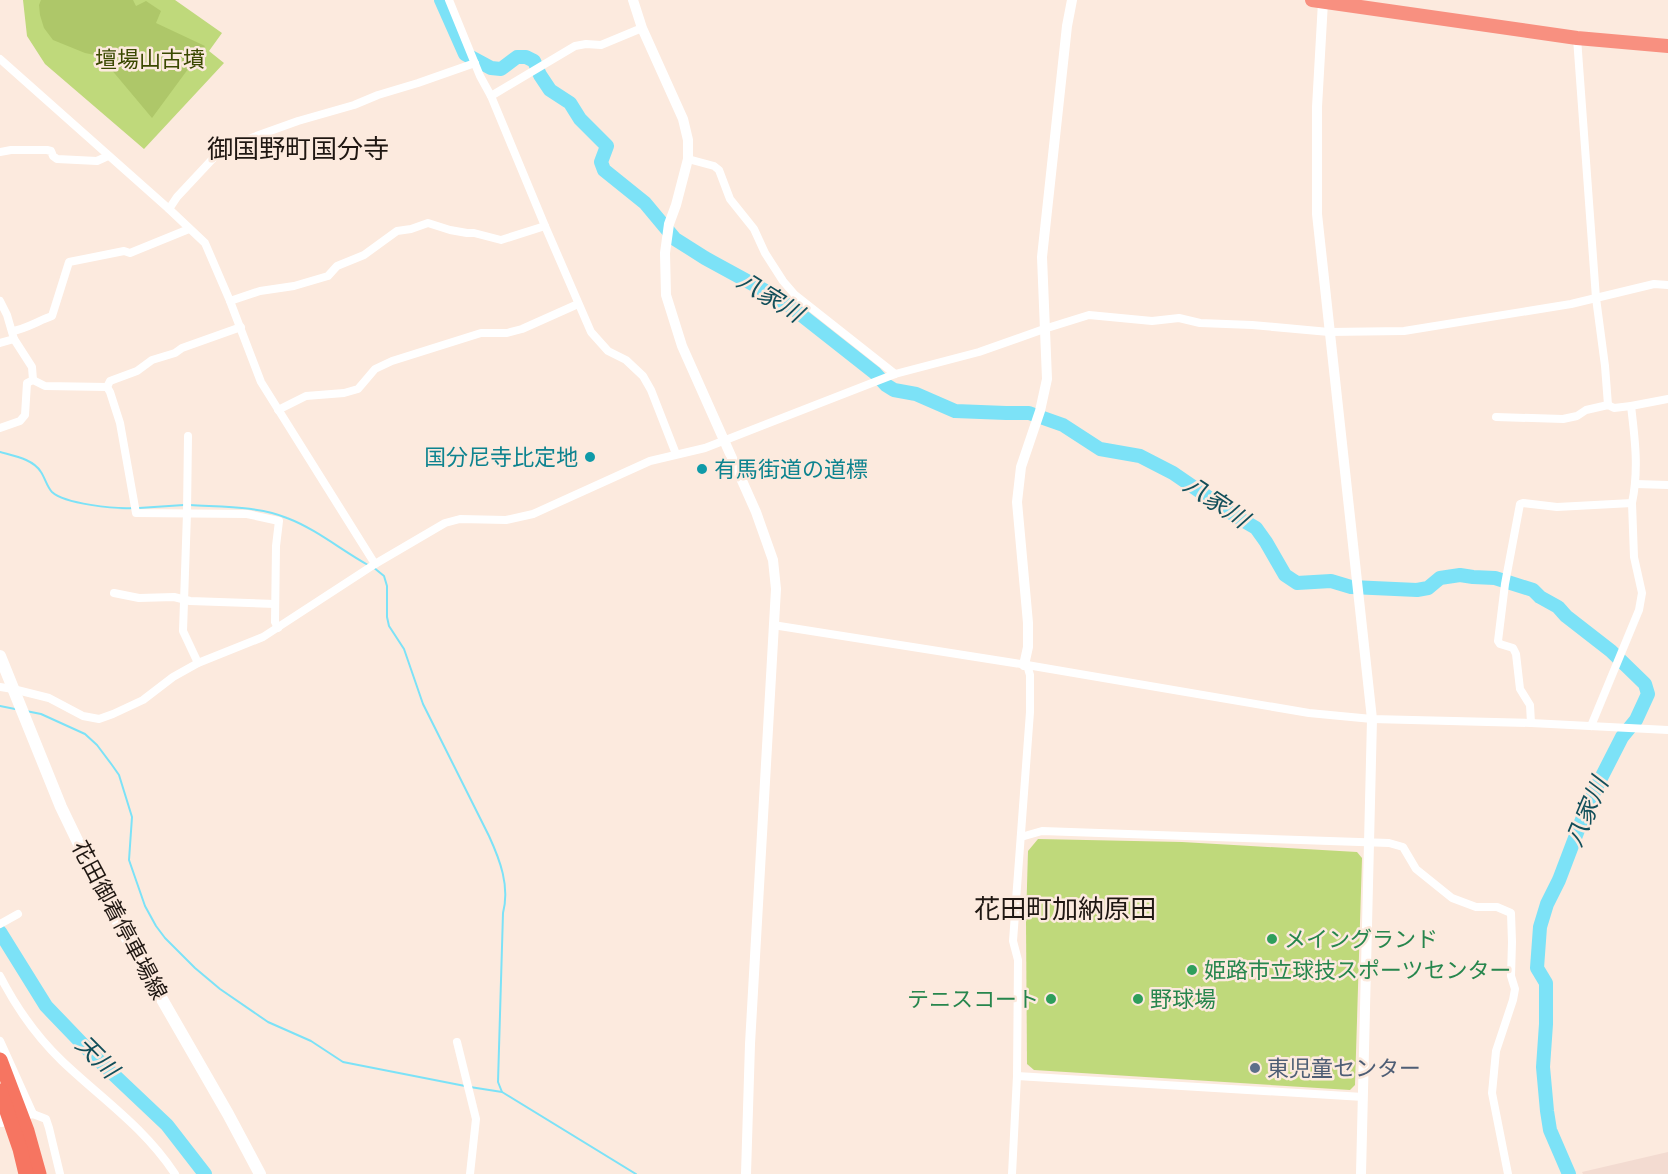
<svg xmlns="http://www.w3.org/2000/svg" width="1668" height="1174" font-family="'PT Sans Narrow','Noto Sans JP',sans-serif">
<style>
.education{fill:#f3dbd1}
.green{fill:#bfd97b}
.forest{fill:#aec769}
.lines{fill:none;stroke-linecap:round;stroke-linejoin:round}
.stream{stroke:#7ce2f7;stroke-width:2}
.river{stroke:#7ce2f7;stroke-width:14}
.minor{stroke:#fff;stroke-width:8}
.tertiary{stroke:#fff;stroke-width:10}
.secondary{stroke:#fff;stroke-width:12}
.trunk{stroke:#f89080;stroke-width:14}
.motorway{stroke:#f67561;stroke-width:15}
.culture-dot{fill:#0f9aa8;stroke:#fceade;stroke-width:2}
.leisure-dot{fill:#2e9e5b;stroke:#fceade;stroke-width:2}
.service-dot{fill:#5c6f8a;stroke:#fceade;stroke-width:2}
.labels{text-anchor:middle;stroke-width:5;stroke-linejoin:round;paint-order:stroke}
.park-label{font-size:22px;fill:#3a4800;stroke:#fceade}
.culture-label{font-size:22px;fill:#0d838f;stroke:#fceade;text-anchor:end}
.street-label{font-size:22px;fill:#1f1712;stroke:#fceade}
.leisure-label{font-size:22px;fill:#27864d;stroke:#fceade;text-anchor:start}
.service-label{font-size:22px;fill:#4e5e75;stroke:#fceade;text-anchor:start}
.water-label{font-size:24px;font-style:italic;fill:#124f5a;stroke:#fceade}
.quarter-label{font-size:26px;fill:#1f1712;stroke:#fceade}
</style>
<rect width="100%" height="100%" fill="#fceade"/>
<path class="education" d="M1668,1152v22h-85l-1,-2z"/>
<g class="green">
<path d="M23,0h152l47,33 -13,18 15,12 -80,86 -99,-85 -18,-28z"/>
<path d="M1038,839l144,3 175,10 5,6 -7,227 -5,5 -316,-20 -7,-6 -1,-143 2,-70z"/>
</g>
<path class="forest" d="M41,0h92l3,6 10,-5 15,10 -5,12 49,23 -53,72 -52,-62 -15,-3 -32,-13 -9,-12 -4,-13 -1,-10z"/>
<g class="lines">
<g class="stream">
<path d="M0,452c14,4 33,7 41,20 4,6 6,15 11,20 13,12 63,17 81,16"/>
<path d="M190,505c30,2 69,1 97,13 29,11 54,32 81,47"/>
<path d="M139,508l45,-3"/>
<path d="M373,567l11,9 3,10v31l2,9 15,23 19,55 66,132c11,24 21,50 14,77l-5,169 4,10"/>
<path d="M0,706l15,3"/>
<path d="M26,711l15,3 44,20 12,11 15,20 7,10 13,42 -3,43 16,46 11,20 9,12 30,30 25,21 48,33 43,19 32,21 122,24"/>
<path d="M470,1087l32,5 134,82"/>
</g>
<g class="river">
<path d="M441,0l24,54 26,14 10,1 16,-12h9l8,4 6,14 10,15 20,13 10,16 27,27 -6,16 3,8 41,33 30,36 30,19 66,36 24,16 80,63 11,12 8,5 22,4 39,17 51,2h23l34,12 37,24 40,7 33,17 64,44 19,11 10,14 19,33 12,8 34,-2 20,6 66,3 11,-2 12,-10 20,-3 13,2 22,1 38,12 7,7 18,10 8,9 45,35 34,33 3,10 -12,26 -14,17 -23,45 -13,27 -27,71 -12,24 -7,23 -3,41 9,15v41l-3,43 4,44 3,19 19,44"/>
<path d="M0,932l46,74 48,50 73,69 38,49"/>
</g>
<g class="minor">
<path d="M449,0l31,76 11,20 54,130 46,106 17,19 18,9 17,16 8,14 25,64"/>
<path d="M1577,38l19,260 9,68 3,39"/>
<path d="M0,59l169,150 36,34 25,58 31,81 114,182"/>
<path d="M491,96l84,-50 11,-2 15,1 41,-17"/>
<path d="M0,152l11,-2h36l4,1 2,5 4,3 40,2 11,-5"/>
<path d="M688,159l26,7 5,4 11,29 24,30 11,24 18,28 12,14 100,79"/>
<path d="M169,209l8,-12 43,-46 17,-8 61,-22 56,-16 24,-10 40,-12 57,-20"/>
<path d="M0,301l7,14 7,24 18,28 1,13"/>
<path d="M230,301l30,-10 34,-5 34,-10 9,-10 27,-11 33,-24 14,-2 17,-6 22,7 17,3h7l27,7 44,-14"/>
<path d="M12,331c12,-1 28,-11 40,-15l17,-54 55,-11 6,2 59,-24"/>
<path d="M0,343l14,-4"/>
<path d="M33,380l12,6 62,1 3,-6 27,-10 15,-11 23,-7 7,-5 59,-21"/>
<path d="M107,387l3,5 10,31 16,90 111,1 32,7 -3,25 -1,76 3,6"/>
<path d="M278,410l28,-14 38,-3 14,-4 17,-20 17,-8 89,-28h26l15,-4 56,-25"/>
<path d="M1496,417l67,2 14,-3 9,-6 22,-5 6,3 17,-2 37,-7"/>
<path d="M0,428l20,-7 5,-6 2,-32 6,-3"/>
<path d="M188,436l-1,77 -4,118 15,32"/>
<path d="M1636,484l32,1"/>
<path d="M114,593l25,5 35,-1 16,4 85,3"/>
<path d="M773,625l254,40 282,48 63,6 159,4 137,7"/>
<path d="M0,687l13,2 36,9 34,18 16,3 14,-5 30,-14 30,-23 25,-14 65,-26 112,-73 70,-41 15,-4 46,1 27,-6 117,-53 55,-13 190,-74 84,-22 65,-23 45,-14 63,6 27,-3 21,5 52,2 77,7 75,-1 167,-27 83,-20 14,1"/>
<path d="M1531,723l-1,-18 -10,-16 -4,-35 -3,-6 -13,-4 -2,-3 7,-57 15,-80 3,-1 34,4 75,-4c7,-33 3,-64 -1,-97"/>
<path d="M1591,726l48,-116 3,-17 -8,-36 -2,-54"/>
<path d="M1021,837l21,-6 347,12 14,4 13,22 36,29 24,9h21l14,6 1,29 -1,34 4,13 -2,11 -17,51 -4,42 16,81"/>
<path d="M0,924l18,-10"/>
<path d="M0,976c16,31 37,61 62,85 40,38 82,66 113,113"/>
<path d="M0,1041l33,73"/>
<path d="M457,1042l19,77 -6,55"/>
<path d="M1017,1076l346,21"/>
<path d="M0,1118l2,5 31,-9 13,5 3,9 11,46"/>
<path d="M1012,1174l5,-98 1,-116 -5,-19 17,-229v-37l-3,-10"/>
</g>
<g class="tertiary">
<path d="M633,0l9,28 41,91 5,21v19l-12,46 -7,19 -4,29 1,42 16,51 74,166 17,48 3,29 -26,455 -4,130"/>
<path d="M1323,2l-6,105v107l55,505 -11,455"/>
<path d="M1024,665l4,-18v-24l-11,-121 4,-35 19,-56 7,-32 -5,-122 25,-231 5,-26"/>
</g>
<path class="secondary" d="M0,656l61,151 41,85 23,43 103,179 32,60"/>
<path class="trunk" d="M1312,0l265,38 91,8"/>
<g class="motorway">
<path d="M0,1060l27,71 12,43"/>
<path d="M0,1091l20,58 6,25"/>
</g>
</g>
<g class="culture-dot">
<circle cx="590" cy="457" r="6"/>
<circle cx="702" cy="469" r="6"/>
</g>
<g class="leisure-dot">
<circle cx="1272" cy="939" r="6"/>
<circle cx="1192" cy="970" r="6"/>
<circle cx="1051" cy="999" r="6"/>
<circle cx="1138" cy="999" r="6"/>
</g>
<circle class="service-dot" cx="1255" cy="1068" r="6"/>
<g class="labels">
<g class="park-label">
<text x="150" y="67">壇場山古墳</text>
</g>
<g class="culture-label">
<text x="578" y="465">国分尼寺比定地</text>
<text x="714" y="477" text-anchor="start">有馬街道の道標</text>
</g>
<g class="street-label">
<text transform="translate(120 920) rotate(62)" y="8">花田御着停車場線</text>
</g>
<g class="leisure-label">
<text x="1284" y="947">メイングランド</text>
<text x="1204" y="978">姫路市立球技スポーツセンター</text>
<text x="1039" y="1007" text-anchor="end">テニスコート</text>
<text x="1150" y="1007">野球場</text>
</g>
<g class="service-label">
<text x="1267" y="1076">東児童センター</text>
</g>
<g class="water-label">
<text transform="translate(770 297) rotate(32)" y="8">八家川</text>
<text transform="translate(1216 502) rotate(34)" y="8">八家川</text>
<text transform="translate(1587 812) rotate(-67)" y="8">八家川</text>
<text transform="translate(97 1057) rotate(45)" y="8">天川</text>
</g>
<g class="quarter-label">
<text x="298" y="158">御国野町国分寺</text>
<text x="1065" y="918">花田町加納原田</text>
</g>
</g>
</svg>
